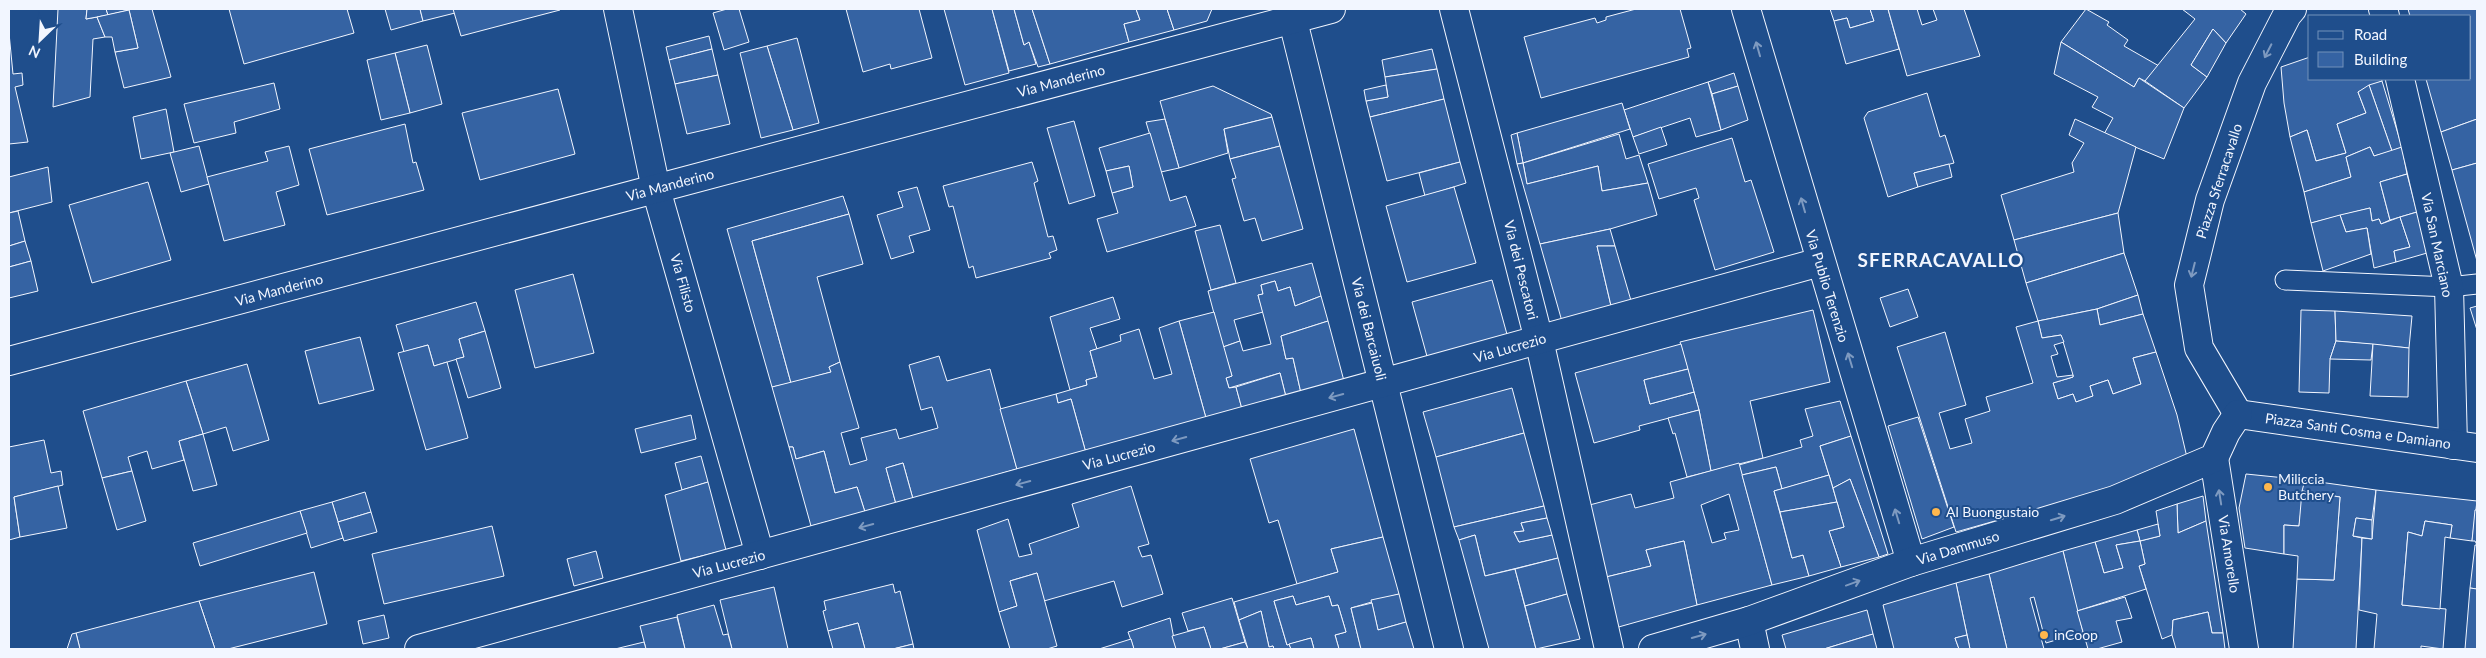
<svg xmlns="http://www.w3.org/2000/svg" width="2486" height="658" font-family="Lato,sans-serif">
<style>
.building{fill:#3563a3;stroke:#f2f6ff;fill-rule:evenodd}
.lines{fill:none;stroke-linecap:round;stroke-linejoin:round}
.service-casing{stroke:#f2f6ff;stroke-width:21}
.pedestrian-casing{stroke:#f2f6ff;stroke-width:30}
.minor-casing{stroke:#f2f6ff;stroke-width:30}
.service{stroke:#1f4e8c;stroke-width:19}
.pedestrian{stroke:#1f4e8c;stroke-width:28}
.minor{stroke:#1f4e8c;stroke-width:28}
.oneway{stroke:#7e9ac0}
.poi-dot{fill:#ffb74d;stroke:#1f4e8c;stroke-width:2}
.labels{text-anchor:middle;stroke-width:4;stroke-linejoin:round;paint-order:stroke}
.street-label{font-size:14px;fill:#f2f6ff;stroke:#1f4e8c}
.poi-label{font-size:14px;fill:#f2f6ff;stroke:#1f4e8c;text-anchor:start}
.district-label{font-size:19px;font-weight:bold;letter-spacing:1px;fill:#f2f6ff;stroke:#1f4e8c}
</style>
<rect width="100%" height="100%" fill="#1f4e8c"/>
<g class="building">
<path d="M58,9h29l-1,10 11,-2 8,20 -12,2 -3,58 -37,10z"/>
<path d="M87,9h19l2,6 -22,4z"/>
<path d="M106,9h46l19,68 -47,11 -9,-36 23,-4 -9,-38 -21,5z"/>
<path d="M229,9h118l7,24 -110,31z"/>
<path d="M385,9h35l3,12 -32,9z"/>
<path d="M420,9h33l2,4 -32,8z"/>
<path d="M453,9h107v1l-99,26z"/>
<path d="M727,9h12l10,33 -25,8 -11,-37z"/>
<path d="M846,9h73l13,49 -41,11 -1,-5 -27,8z"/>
<path d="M944,9h48l17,64 -44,12z"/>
<path d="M992,9h22l10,36 5,-3 7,22 -27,7z"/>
<path d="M1014,9h18l18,55 -12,3 -9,-25 -5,3z"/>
<path d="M1032,9h104l4,11 -16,4 5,18 -79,22z"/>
<path d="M1136,9h31l7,21 -45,12 -5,-18 16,-4z"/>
<path d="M1167,9h45l-5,12 -33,9z"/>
<path d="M1636,9h44l11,39 -4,1 2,8 -148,41 -17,-61 71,-19 2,5 9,-3v-3z"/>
<path d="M1830,9h40l4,12 -24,7 -3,-10 -13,3z"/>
<path d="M1870,9h18l11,40 -53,15 -12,-43 13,-3 3,10 24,-7z"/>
<path d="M1888,9h29l5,16 15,-5 -4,-11h31l16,47 -73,20z"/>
<path d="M2086,9l23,13 -2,3 21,15 -4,6 35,20 -14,15 -6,-3 -5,9 -73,-45z"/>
<path d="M2182,9h58l6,5 -20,29 -13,-14 -22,36 16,12 -23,31 -39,-27 50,-62z"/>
<path d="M2408,9h69v110l-36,13 -15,-53h44v-63h-60z"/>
<path d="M129,10l9,38 -23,4 -3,-15h-7l-8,-20z"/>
<path d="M2213,29l13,14 -19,34 -16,-12z"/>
<path d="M9,33l4,41 9,-1 1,12 -8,2 13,55 -19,2z"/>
<path d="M709,36l3,13 -43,11 -3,-13z"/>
<path d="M797,38l22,85 -26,7 -26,-84z"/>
<path d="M2061,42l73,45 5,-9 45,30 -20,51 -60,-25 9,-16 -21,-11 6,-10 -44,-23z"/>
<path d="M427,45l15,59 -32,9 -15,-60z"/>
<path d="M767,46l26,84 -32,8 -21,-85z"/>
<path d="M712,49l6,26 -43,9 -6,-24z"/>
<path d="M1432,49l5,20 -52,8 -3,-17z"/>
<path d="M395,53l15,60 -29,7 -14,-60z"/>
<path d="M2310,57v22h72v2l-24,11 8,21 -29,11 9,29 -30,8 -9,-31 -17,7 -6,-34 -3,-36z"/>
<path d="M1437,69l7,30 -74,18 -4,-16 22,-4 -3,-20z"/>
<path d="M1734,73l4,13 -26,8 -4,-12z"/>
<path d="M718,75l12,49 -43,10 -12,-50z"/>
<path d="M2382,81l20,66 -10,4 -23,-66z"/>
<path d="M1708,82l13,48 -25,7 -6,-19 -57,19 -9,-27z"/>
<path d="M274,83l6,26 -46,13 2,11 -42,10 -10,-39z"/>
<path d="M1386,85l2,12 -22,4 -2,-11z"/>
<path d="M2369,85l23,66 -18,5 -4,-9 -24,10 5,20 -47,15 -14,-55 17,-7 9,31 30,-8 -9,-29 29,-11 -8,-21z"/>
<path d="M1213,86l58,28 1,3 -48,12 4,24 -49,15 -19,-67z"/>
<path d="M1738,86l10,34 -27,10 -9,-36z"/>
<path d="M558,89l17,65 -95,26 -18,-67z"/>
<path d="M1927,93l13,44 5,-2 9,28 -40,10 4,14 -30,10 -24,-79 4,-6z"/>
<path d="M1444,99l16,63 -73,19 -17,-64z"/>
<path d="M1622,103l8,26 -107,34 -6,-30z"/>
<path d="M166,109l8,43 -33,7 -8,-42z"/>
<path d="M1272,117l8,29 -50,13 -6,-30z"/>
<path d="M1165,119l14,49 -18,4 -15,-50z"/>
<path d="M2075,119l61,28 -18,66 -104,27 -13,-45 73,-23 -2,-9 12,-20 -15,-8z"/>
<path d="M2477,119v44l-25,7 -11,-38z"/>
<path d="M1074,121l21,75 -26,8 -22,-76z"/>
<path d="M405,124l8,39 3,-1 8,28 -97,25 -18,-66z"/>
<path d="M1661,127l6,18 -28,9 -6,-17z"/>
<path d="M1150,133l20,68 16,-5 10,30 -89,26 -10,-33 21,-6 -6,-20 21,-6 -4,-21 -23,5 -7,-23z"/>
<path d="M1517,133l6,30 -6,1 -6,-29z"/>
<path d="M1619,134l7,25 13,-4 9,28 -46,8 -4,-25 -71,18 -4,-21z"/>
<path d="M1732,138l13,44 6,-2 23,72 -59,18 -21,-70 5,-2 -3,-10 -37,11 -11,-35z"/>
<path d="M199,146l10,38 -28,8 -11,-39z"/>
<path d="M289,146l10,39 -23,7 9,33 -61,16 -17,-64 61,-16 -3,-9z"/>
<path d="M1280,146l23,83 -41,12 -7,-23 -11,3 -12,-42 4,-1 -6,-19z"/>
<path d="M2370,147l4,9 28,-9 5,27 -27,8 10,38 -9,4 -2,-5 -7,2 -2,-13 -59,15 -7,-31 47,-15 -5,-20z"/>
<path d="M1032,162l6,19 -4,2 14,54 5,-1 4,14 -8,3 2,5 -75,20 -3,-12 -4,2 -16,-62 -4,1 -6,-21z"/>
<path d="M1460,162l6,21 -41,13 -6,-23z"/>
<path d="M1523,163l4,21 71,-18 4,25 46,-8 9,32 -47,14 -70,15 -23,-80z"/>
<path d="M2477,163v98l-25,-91z"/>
<path d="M1949,164l3,13 -34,10 -4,-14z"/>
<path d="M1129,166l4,21 -21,6 -6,-22z"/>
<path d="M48,167l4,35 -43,11v-36z"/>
<path d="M2407,174l10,38 -27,8 -10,-38z"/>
<path d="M148,182l23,78 -79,23 -23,-78z"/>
<path d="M917,187l13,43 -21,6 5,16 -23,7 -14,-44 26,-8 -5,-15z"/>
<path d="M1454,187l22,76 -69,19 -21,-76z"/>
<path d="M843,196l6,18 -97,27 39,142 -19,4 -45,-158z"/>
<path d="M2370,208l2,13 7,-2 2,5 19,-7 10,30 -16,4 2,11 -22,6 -7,-40 -21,4 -6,-17z"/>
<path d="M18,211l7,30 -16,5v-33z"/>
<path d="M2417,212l10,41 -31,9 -2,-11 16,-4 -10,-30z"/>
<path d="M2118,213l6,40 -98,30 -12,-43z"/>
<path d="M849,214l14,50 -46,13 23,85 -11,5 2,5 -40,11 -39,-142z"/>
<path d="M2340,215l6,17 21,-4 4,26 -48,17 -12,-48z"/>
<path d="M1220,225l16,58 -25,7 -16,-59z"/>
<path d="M1610,229l5,17h-18l15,64 -49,15 -23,-81z"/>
<path d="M25,241l6,20 -22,6v-21z"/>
<path d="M1597,246h18l17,58 -20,6z"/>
<path d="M2124,253l14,42 -41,14 -59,12 -12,-38z"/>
<path d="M31,261l7,30 -29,7v-31z"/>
<path d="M1312,263l9,33 -26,10 -5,-19 -12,4 -3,-10 -14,4 2,9 -5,1 5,17 -29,8 6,21 -17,6 -15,-56z"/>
<path d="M573,274l21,79 -59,15 -20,-78z"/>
<path d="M1492,280l16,58 -80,22 -16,-58z"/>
<path d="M1275,281l3,10 12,-4 5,19 26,-10 7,25 -47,15 5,23 7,-1 8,35 -15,4 -6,-24 -51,15 -3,-10 6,-2 -9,-29 17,-6 3,10 28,-7 -13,-49 5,-1 -2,-9z"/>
<path d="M1908,289l10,28 -28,10 -10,-29z"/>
<path d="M2138,295l5,19 -43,11 -3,-16z"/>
<path d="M1113,297l7,22 -30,9 7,21 -7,2 7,26 -11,3 1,5 -17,5 -20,-73z"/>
<path d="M476,302l9,29 -26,8 5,18 -30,9 -6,-21 -24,7 -8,-27z"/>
<path d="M2477,306v24l-7,-22z"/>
<path d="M2097,309l3,16 43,-11 13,38 -23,6 8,26 -28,10 -5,-14 -18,6 3,10 -17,6 -3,-8 -15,5 -5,-16 20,-6v-2l-12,-40 -19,3 -4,-17z"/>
<path d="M1813,310l17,72 -80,19 13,57 -52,13 -12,-61 -19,-68z"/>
<path d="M2301,310l34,1 1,30 -6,18 -1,34 -30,-1z"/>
<path d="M2335,311l77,5 -3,32 -73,-7z"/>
<path d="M1214,312l18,64 -6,2 3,10 7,-1 6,22 -36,9 -27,-97z"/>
<path d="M1179,321l27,97 -120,35 -15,-54 -13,4 -2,-9 31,-9 -1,-5 11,-3 -7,-26 31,-10 -1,-6 19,-6 15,50 18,-5 -13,-46z"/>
<path d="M1328,321l16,60 -43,12 -8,-35 -7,1 -5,-23z"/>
<path d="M2038,321l4,17 19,-3 3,7 -10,3 4,9 -7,2 6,21 16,-2v2l-20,6 5,16 15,-5 3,8 17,-6 -3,-10 18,-6 5,14 28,-10 -8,-26 23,-6 21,63 12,51 -233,66 -59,-185 48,-15 21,73 -27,8 11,36 22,-6 -7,-24 25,-8 -4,-14 47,-14 -17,-56z"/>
<path d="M485,331l16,57 -33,10 -12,-39 8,-2 -5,-18z"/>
<path d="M360,337l14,53 -55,14 -14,-53z"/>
<path d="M2336,341l37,3 -2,16 -41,-1z"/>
<path d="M1681,344l7,25 -44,11 6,24 44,-12 5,18 -60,16 1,4 -46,13 -19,-70z"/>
<path d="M2373,344l36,4 -1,49 -38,-1z"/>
<path d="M428,345l6,21 13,-4 21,76 -42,12 -28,-97z"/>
<path d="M939,356l8,25 43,-12 27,100 -104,30 -10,-36 -17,5 10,36 -31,8 -8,-25 -22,6 -11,-42 -28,8 -3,-12h-4l-17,-60 59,-15 -2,-5 11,-5 19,66 -18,5 9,32 17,-5 -6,-22 35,-9 3,10 39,-11 -6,-21 -11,3 -12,-45z"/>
<path d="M247,364l22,76 -36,11 -7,-24 -23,7 -17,-53z"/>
<path d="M1688,369l6,23 -44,12 -6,-24z"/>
<path d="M1280,373l6,24 -44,12 -6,-22z"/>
<path d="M186,381l17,53 -24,7 5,19 -32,9 -5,-18 -19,6 4,14 -30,7 -19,-67z"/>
<path d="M1512,388l12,45 -88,24 -13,-45z"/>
<path d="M1056,394l2,9 13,-4 15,54 -68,20 -18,-64z"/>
<path d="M1840,401l11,35 -31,10 9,29 -47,14 -6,-22 -34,8 -3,-10 63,-18 -2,-7 13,-4 -8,-27z"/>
<path d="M1699,410l12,61 -24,6 -12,-44 -2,1 -5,-16z"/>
<path d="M691,415l5,24 -55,14 -6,-24z"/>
<path d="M1918,417l36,110 -32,12 -34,-113z"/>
<path d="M1354,429l29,108 -52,12 7,23 -41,12 -19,-64 -9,3 -19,-64z"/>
<path d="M1524,433l20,73 -90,21 -18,-70z"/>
<path d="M203,434l14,51 -24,6 -14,-50z"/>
<path d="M1851,436l37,118 -9,3 -29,-78 -17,9 -13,-42z"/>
<path d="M44,440l7,33 10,-2 2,14 -49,12 6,40 -11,3v-93z"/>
<path d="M789,447h4l3,12 28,-8 11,42 22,-6 8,25 -54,14z"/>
<path d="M701,456l7,26 -26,8 -7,-27z"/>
<path d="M903,463l10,36 -17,5 -10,-36z"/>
<path d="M1739,463l33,122 -75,20 -13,-64 -38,9 5,16 -49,12 -20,-71 49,-13 4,14 39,-10 -4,-16zM1729,494l10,36 -15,3 2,6 -14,4 -11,-38z"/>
<path d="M1776,467l6,22 -8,2 18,67 11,-3 6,21 -37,9 -30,-110z"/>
<path d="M132,471l14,50 -29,9 -15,-52z"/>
<path d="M2246,474l59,6 -6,46 -15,-1v29l-39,-6 -6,-40z"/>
<path d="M1829,475l8,27 -57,10 -6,-21z"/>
<path d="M1850,479l29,78 -38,10 -12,-36 15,-4 -11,-39z"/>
<path d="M2305,480l71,10 -4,30 -16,-2 -3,18 9,2 -6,111h-63l4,-70 37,1 6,-83 -38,-6z"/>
<path d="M708,482l18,68 -45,11 -16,-66z"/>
<path d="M58,486l9,42 -47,9 -6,-40z"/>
<path d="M1131,486l18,58 -11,3 4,10 9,-2 12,39 -41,13 -8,-26 -70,20 -7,-28 -27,8 7,25 -18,6 -22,-82 31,-11 11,38 13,-3 -3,-10 50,-17 -7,-23z"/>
<path d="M2376,490l101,11 -5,40 -22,-3 2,-13 -27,-4 -3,15 -14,-4 -6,73 44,4 -3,40 -22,-3v3h-47l3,-35 -18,-4 3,-72 10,1z"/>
<path d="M2302,491l38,6 -6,83 -37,-1 1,-23 -14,-2v-29l15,1z"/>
<path d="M365,492l6,20 -33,10 -6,-20z"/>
<path d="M2203,496l3,25 -28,12 -1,-29z"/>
<path d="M332,502l11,36 -32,10 -11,-37z"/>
<path d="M1837,502l7,25 -15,4 12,36 -32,9 -6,-21 -11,3 -12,-46z"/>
<path d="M2177,504l1,29 28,-12 17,112h-11l-4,-21 -35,8 -1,15 -10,4 -23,-73 6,-2 -5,-23 20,-5 -4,-25z"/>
<path d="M1544,506l3,12 -26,5 3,8 -10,1 5,10 33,-7 6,23 -73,18 -10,-41 -16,5 -5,-13z"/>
<path d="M2475,510h2v35l-2,-4h-3z"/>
<path d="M300,511l7,22 -107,33 -7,-23z"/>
<path d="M371,512l6,20 -33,9 -6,-19z"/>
<path d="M1547,518l5,17 -33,7 -5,-10 10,-1 -3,-8z"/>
<path d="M2356,518l16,2v19l-19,-3z"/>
<path d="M2425,521l27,4 -2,13 -5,-1 -5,72 -38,-4 6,-73 14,4z"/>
<path d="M2158,524l2,12 -20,5 -3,-11z"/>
<path d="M492,526l12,50 -120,28 -12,-50z"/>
<path d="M2137,530l3,11 -24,4 7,23 -19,5 -9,-31z"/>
<path d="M1475,535l10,41 30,-7 21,80h-47l-30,-109z"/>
<path d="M1383,537l16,57 -48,14 10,41h-22l-4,-14 11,-3 -8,-27 -6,1 -3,-10 -33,9 -3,-9 -19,5 13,44 2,-1 2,5h-17l-1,-3 -4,1 -8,-36 -22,9 -5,-18 104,-30 -7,-23z"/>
<path d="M1684,541l13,64 -82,23 -13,-50 49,-12 -5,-16z"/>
<path d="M2140,541l5,23 -6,2 7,23 -69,22 -14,-60 32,-9 9,31 19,-5 -7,-23z"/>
<path d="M2475,545h2v44l-7,-1z"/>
<path d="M596,551l7,27 -29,8 -7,-27z"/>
<path d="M2063,551l20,81 -37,11 -12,-46 -4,1 14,51h-37l-18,-75z"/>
<path d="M1558,558l9,36 -42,12 -10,-37z"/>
<path d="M314,572l13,52 -99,25h-13l-16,-48z"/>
<path d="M1037,573l20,73 -10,3h-37l-11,-37 18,-6 -7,-25z"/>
<path d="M1989,574l18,75h-37l-14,-66z"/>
<path d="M1956,583l11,52 -12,3 4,11h-65l-11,-44z"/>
<path d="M893,584l2,9 5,-2 13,53 -20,5h-28l-7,-26 -30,8 -5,-20 3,-1 -2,-9z"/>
<path d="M774,587l14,62h-56l-12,-49z"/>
<path d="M2470,588l7,1v60h-12z"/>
<path d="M1399,594l7,28 -28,8 -7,-30z"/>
<path d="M1567,594l13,45 -44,10 -11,-43z"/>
<path d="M1293,596l3,9 33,-9 3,10 6,-1 8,27 -11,3 4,14h-25l-3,-11 -24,7 -13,-44z"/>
<path d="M2125,597l7,21 -16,3 6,21 -25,7h-9l-11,-38z"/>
<path d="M1232,598l13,44 -25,7h-9l-7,-22 -16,4 -6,-18z"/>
<path d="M199,601l16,48h-135l-4,-16z"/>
<path d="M1372,603l6,27 28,-8 8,27h-53l-10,-41z"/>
<path d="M714,605l9,30 5,-1 4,15h-47l-8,-34z"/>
<path d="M1867,610l6,24 -49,15h-38l-4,-14z"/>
<path d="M1261,611l8,36 4,-1 1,3h-26l-9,-29z"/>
<path d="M2208,612l4,21h11l2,16h-49l-4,-14 1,-15z"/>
<path d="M384,615l5,23 -26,6 -5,-23z"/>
<path d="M677,617l8,32h-39l-6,-23z"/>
<path d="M1170,618l6,31h-42l-6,-17z"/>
<path d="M858,623l7,26h-32l-5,-18z"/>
<path d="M1204,627l7,22h-35l-4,-13z"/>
<path d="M76,633l4,16h-13l5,-15z"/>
<path d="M1873,634l4,15h-53z"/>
<path d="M1967,635l3,14h-11l-4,-11z"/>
<path d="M1311,638l3,11h-23l-2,-5z"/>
<path d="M1131,639l3,10h-35z"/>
<path d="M644,642l2,7h-31z"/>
<path d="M1245,642l3,7h-28z"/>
<path d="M913,644l1,5h-21z"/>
</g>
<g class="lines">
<g class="service-casing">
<path id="service" d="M2285,280l164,7 28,-3"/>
</g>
<g class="pedestrian-casing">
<g id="pedestrian">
<path d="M2383,9l2,7"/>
<path d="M2400,79l49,208 4,158"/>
</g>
</g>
<g class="minor-casing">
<g id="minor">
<path d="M618,9l38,180 104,366"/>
<path d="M1290,9l159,640"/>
<path d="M1454,9l85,331 70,309"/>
<path d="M1746,9l165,553"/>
<path d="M9,361l1322,-352"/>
<path d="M2238,414l-39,-66 -10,-63 21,-85 42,-117 35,-68 5,-6"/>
<path d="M2238,414l239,34"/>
<path d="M2214,458l30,191"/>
<path d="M1749,621l6,28"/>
<path d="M419,649l1401,-387"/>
<path d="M1653,649l96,-28 162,-59 204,-62 99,-42 12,-26 12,-18"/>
</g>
</g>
<use href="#service" class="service"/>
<use href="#pedestrian" class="pedestrian"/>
<use href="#minor" class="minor"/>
</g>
<defs><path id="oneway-shaft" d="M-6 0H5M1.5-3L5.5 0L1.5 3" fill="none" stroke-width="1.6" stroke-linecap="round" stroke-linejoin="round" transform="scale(1.25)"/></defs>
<g class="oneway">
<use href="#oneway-shaft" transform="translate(1758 49) rotate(-106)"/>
<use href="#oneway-shaft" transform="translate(2268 51) rotate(117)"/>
<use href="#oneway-shaft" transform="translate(1803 205) rotate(-106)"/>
<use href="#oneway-shaft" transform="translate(2193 270) rotate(104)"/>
<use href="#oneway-shaft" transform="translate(1850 360) rotate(-107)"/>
<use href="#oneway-shaft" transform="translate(1336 396) rotate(165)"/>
<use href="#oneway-shaft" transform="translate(1179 439) rotate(165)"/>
<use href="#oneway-shaft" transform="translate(1023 483) rotate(165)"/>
<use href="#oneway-shaft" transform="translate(2220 497) rotate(-99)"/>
<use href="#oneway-shaft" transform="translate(1897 516) rotate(-107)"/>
<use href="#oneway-shaft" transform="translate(2058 518) rotate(-17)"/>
<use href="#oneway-shaft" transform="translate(866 526) rotate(165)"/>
<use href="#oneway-shaft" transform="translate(1853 583) rotate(-20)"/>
<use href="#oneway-shaft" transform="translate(1699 636) rotate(-16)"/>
</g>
<g class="poi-dot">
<circle cx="2268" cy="487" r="5"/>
<circle cx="1936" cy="512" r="5"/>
<circle cx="2044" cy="635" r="5"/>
</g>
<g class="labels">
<g class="street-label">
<text transform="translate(1061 81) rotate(-15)" y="5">Via Manderino</text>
<text transform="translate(2219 181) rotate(-72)" y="5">Piazza Sferracavallo</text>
<text transform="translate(670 185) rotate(-15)" y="5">Via Manderino</text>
<text transform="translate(2437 245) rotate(78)" y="5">Via San Marciano</text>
<text transform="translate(1521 270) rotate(76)" y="5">Via dei Pescatori</text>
<text transform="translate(683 283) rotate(74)" y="5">Via Filisto</text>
<text transform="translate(1827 286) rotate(73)" y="5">Via Publio Terenzio</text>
<text transform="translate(279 290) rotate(-15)" y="5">Via Manderino</text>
<text transform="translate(1369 329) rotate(76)" y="5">Via dei Barcaiuoli</text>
<text transform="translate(1510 348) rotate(-16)" y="5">Via Lucrezio</text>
<text transform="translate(2358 431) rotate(8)" y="5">Piazza Santi Cosma e Damiano</text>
<text transform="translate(1119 456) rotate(-15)" y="5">Via Lucrezio</text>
<text transform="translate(1958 548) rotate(-17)" y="5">Via Dammuso</text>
<text transform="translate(2229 554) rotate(81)" y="5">Via Amorello</text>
<text transform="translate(729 564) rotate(-15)" y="5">Via Lucrezio</text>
</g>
<g class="poi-label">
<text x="2278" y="484">Miliccia<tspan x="2278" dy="16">Butchery</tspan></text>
<text x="1946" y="517">Al Buongustaio</text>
<text x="2054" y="640">inCoop</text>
</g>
<g class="district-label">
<text x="1941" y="267">SFERRACAVALLO</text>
</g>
</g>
<rect width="2486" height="658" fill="none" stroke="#f2f6ff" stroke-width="20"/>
<rect x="2308" y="15" width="162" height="65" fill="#1f4e8c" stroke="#7391ba"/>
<rect x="2318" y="31" width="25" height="8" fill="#1f4e8c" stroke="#7391ba"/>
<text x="2354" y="40" font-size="15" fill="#f2f6ff">Road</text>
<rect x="2318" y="52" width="25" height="15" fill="#3563a3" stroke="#7391ba"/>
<text x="2354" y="65" font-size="15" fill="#f2f6ff">Building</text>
<g transform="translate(40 40) rotate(205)" stroke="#1f4e8c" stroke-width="4" paint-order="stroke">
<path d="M0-4L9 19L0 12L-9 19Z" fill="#f2f6ff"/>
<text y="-8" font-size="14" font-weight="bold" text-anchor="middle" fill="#f2f6ff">N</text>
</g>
</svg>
